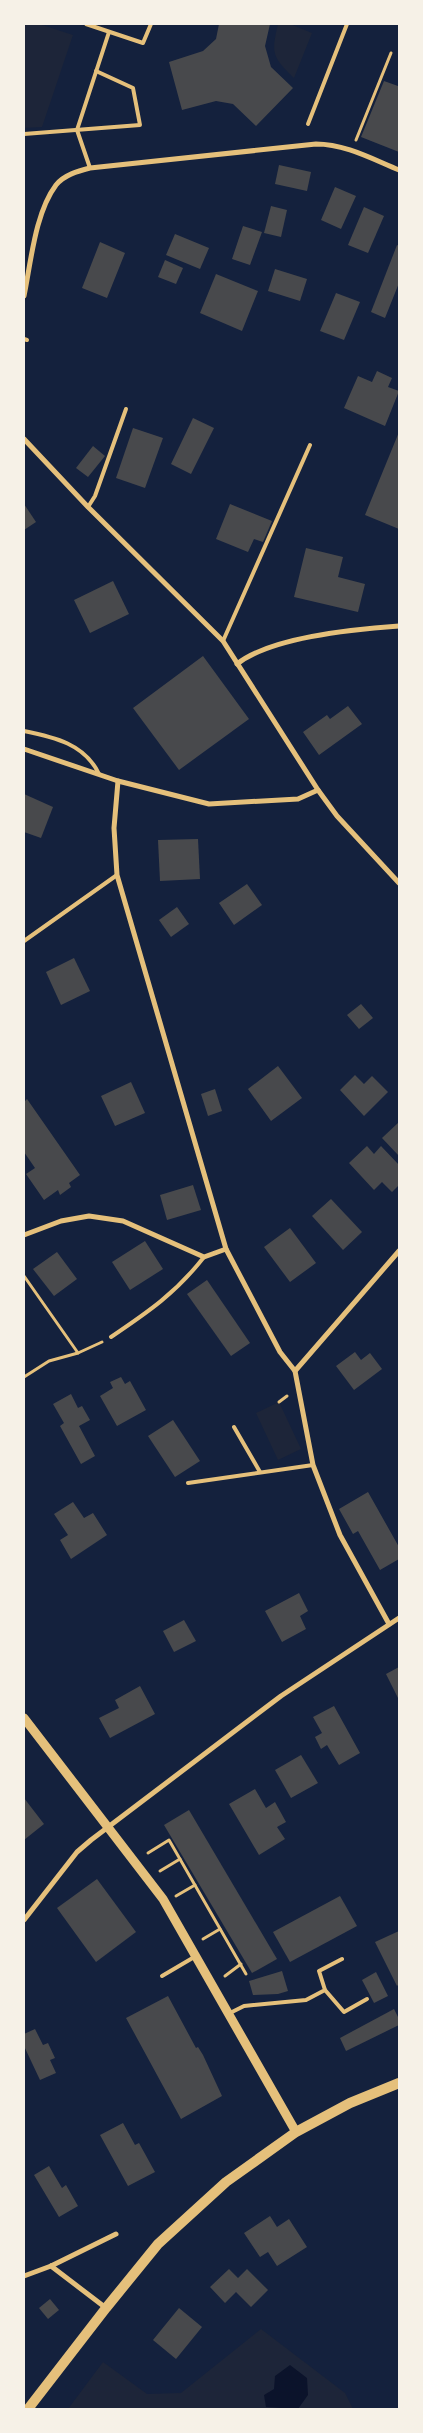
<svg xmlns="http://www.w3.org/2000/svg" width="423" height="2433" font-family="'Sofia Sans Condensed',sans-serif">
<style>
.green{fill:#1d2539}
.water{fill:#0b132b}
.building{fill:#48494c}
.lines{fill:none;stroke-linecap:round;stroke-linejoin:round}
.path{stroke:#e5c07b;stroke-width:3}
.service{stroke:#e5c07b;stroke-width:4}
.minor{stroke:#e5c07b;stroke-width:5}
.tertiary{stroke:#e5c07b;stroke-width:9}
.secondary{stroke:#e5c07b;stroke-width:10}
</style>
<rect width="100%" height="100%" fill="#14213d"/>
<g class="green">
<path d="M24,24h15l34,11 -31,92 -18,1z"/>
<path d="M278,24h12l22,9 -18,45c-22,-21 -23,-25 -16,-54z"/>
<path d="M279,1402l22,47 -23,11 -22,-47z"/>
<path d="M261,2329l84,64 8,16h-285l35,-47 44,32 34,-1z"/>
</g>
<path class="water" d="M290,2365l17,13 1,17 -10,14 -32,-2 -2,-12 10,-6 1,-13z"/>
<g class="building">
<path d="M219,24h51l-5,22 6,21 22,21 -37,38 -23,-22 -17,-3 -34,9 -13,-48 34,-11 13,-12z"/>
<path d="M384,81l14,5 1,-3v69l-38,-15z"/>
<path d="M279,165l32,7 -4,19 -32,-7z"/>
<path d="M335,187l21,9 -15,33 -20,-9z"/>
<path d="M271,206l16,4 -6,27 -17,-4z"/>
<path d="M364,207l20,9 -16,37 -20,-8z"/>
<path d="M243,226l19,6 -12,33 -18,-6z"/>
<path d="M175,234l34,14 -9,21 -34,-14z"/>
<path d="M100,242l25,11 -18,45 -25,-10z"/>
<path d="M397,245l2,1v37l-14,35 -14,-6z"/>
<path d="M165,260l18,8 -7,16 -18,-7z"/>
<path d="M275,269l32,10 -7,22 -32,-10z"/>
<path d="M216,274l42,17 -16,40 -42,-18z"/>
<path d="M336,293l24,9 -16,38 -24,-9z"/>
<path d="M377,371l15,7 -4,9 11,4 -14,35 -41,-18 14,-32 14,6z"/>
<path d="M193,418l21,10 -23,46 -20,-10z"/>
<path d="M133,428l30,10 -18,50 -29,-10z"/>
<path d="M399,432v97l-34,-14z"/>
<path d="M93,446l12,10 -17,21 -12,-9z"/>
<path d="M24,504l12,18 -12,8z"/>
<path d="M230,504l42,17 -9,21 -9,-3 -6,13 -32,-13z"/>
<path d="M306,548l37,9 -5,20 27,7 -7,28 -64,-15z"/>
<path d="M113,581l16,33 -39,19 -16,-33z"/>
<path d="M203,656l46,63 -70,51 -46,-62z"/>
<path d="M348,706l14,18 -43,31 -16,-23 24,-17 3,4z"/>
<path d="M24,794l29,13 -12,31 -17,-6z"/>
<path d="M198,839l2,40 -40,2 -2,-41z"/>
<path d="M247,884l15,21 -28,20 -15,-22z"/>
<path d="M177,907l12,17 -18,13 -12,-17z"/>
<path d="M74,958l16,33 -29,14 -15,-33z"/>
<path d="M361,1004l12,14 -14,11 -12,-14z"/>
<path d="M278,1066l24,32 -31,23 -23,-32z"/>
<path d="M355,1075l9,9 8,-8 16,16 -24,24 -24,-26z"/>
<path d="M131,1082l14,31 -30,13 -14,-30z"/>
<path d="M215,1089l7,22 -14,5 -7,-22z"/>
<path d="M27,1099l53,76 -11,8 2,4 -11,8 -2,-5 -14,10 -18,-26 9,-6 -11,-16v-50z"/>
<path d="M399,1122v34l-17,-18z"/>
<path d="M367,1146l7,8 7,-8 18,19v20l-7,7 -10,-10 -8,8 -25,-27z"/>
<path d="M193,1185l8,25 -34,10 -7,-25z"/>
<path d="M331,1199l31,33 -19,18 -31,-34z"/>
<path d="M290,1228l26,35 -26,19 -26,-35z"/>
<path d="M145,1241l18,28 -33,21 -18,-28z"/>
<path d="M57,1252l20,27 -23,17 -21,-27z"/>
<path d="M207,1280l43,63 -19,13 -44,-62z"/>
<path d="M355,1352l6,8 9,-7 12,16 -28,21 -18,-24z"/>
<path d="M121,1377l4,7 5,-3 16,29 -29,16 -17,-30 13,-8 -3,-6z"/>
<path d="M71,1394l7,14 4,-2 8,14 -11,6 16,30 -14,8 -21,-38 4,-3 -11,-19z"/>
<path d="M173,1420l27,41 -25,16 -27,-41z"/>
<path d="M368,1492l31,55v12l-19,11 -22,-39 -5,3 -14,-25z"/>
<path d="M73,1502l11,16 9,-5 14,22 -36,24 -11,-19 8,-5 -14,-21z"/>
<path d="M299,1593l9,18 -8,5 6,13 -24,13 -17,-31z"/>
<path d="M184,1620l12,21 -22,11 -11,-21z"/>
<path d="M399,1667v33l-13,-26z"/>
<path d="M140,1686l15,28 -45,24 -11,-20 20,-10 -4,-8z"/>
<path d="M334,1706l26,47 -21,12 -12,-20 -6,4 -6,-12 7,-4 -9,-16z"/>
<path d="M301,1755l17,28 -27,15 -16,-28z"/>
<path d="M255,1789l11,19 9,-6 11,20 -9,5 8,12 -26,16 -30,-51z"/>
<path d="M24,1798l20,26 -20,16z"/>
<path d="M189,1810l88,149 -25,14 -88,-148z"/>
<path d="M97,1879l39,53 -40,30 -39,-54z"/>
<path d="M340,1896l17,30 -67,36 -17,-30z"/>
<path d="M399,1931v53l-2,2 -22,-44z"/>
<path d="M282,1971l6,20 -10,3 -25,1 -4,-14z"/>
<path d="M376,1972l12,24 -14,7 -12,-23z"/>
<path d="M168,1996l28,52 2,-1 5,8 19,41 -41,23 -55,-101z"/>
<path d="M394,2009l5,10v6l-53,26 -6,-13z"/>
<path d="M35,2029l8,16 5,-2 7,15 -5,2 6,13 -16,7 -16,-34v-12z"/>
<path d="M123,2123l12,22 4,-2 16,29 -27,14 -28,-51z"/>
<path d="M49,2166l13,22 4,-3 12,21 -19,11 -25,-42z"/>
<path d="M270,2216l7,11 12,-8 18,28 -30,19 -9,-14 -8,5 -16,-24z"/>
<path d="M229,2269l9,9 9,-9 21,21 -17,17 -15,-15 -11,11 -15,-16z"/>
<path d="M50,2299l9,11 -11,9 -9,-11z"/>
<path d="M179,2308l23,19 -26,32 -23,-19z"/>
</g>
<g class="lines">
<g class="path">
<path d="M356,140l35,-87"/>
<path d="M24,1276l54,77"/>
<path d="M24,1377l25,-16 29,-8 24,-11"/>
<path d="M279,1402l8,-6"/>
<path d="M148,1853l21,-13 77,134"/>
<path d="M160,1871l20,-12"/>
<path d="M176,1896l19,-11"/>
<path d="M203,1939l17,-10"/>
<path d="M225,1976l16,-12"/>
</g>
<g class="service">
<path d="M86,24l57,19 8,-19"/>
<path d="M308,124l39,-100"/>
<path d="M24,134l116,-9 -7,-37 -37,-17"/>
<path d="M90,168l-13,-38 32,-98"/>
<path d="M24,339l3,1"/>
<path d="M88,507l7,-11 31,-87"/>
<path d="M223,641l87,-196"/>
<path d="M24,731c30,6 61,13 75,43"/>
<path d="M24,941l93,-66"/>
<path d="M111,1337c37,-25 65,-44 93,-80"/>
<path d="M234,1427l26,45"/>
<path d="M188,1483l125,-18"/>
<path d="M162,1976l34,-20"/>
<path d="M325,1990l19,22 23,-13"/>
<path d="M230,2013l14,-7 62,-6 19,-10 -6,-19 23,-12"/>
</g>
<g class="minor">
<path d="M24,296c7,-34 11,-83 32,-111 8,-10 22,-14 34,-17l226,-24c29,0 56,15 83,26"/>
<path d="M24,439l64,68 135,134 95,149 19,26 62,67"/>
<path d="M237,664c34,-27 119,-35 162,-38"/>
<path d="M24,749l94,32 91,23 89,-5 20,-9"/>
<path d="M118,781l-4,47 3,47 109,374 54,103 15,19 18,94 27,70 49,89"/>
<path d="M24,1235l37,-14 28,-5 34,5 81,36 22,-8"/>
<path d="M295,1371l104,-120"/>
<path d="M24,1920l53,-68 14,-12 190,-144 118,-78"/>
<path d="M51,2266l55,42"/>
<path d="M24,2276l27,-10 65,-32"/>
</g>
<path class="tertiary" d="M24,1718l139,181 133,233"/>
<path class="secondary" d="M28,2409l78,-101 52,-64 68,-62 70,-50 54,-29 49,-20"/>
</g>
<rect width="423" height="2433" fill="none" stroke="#f6f1e7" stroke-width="50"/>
</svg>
